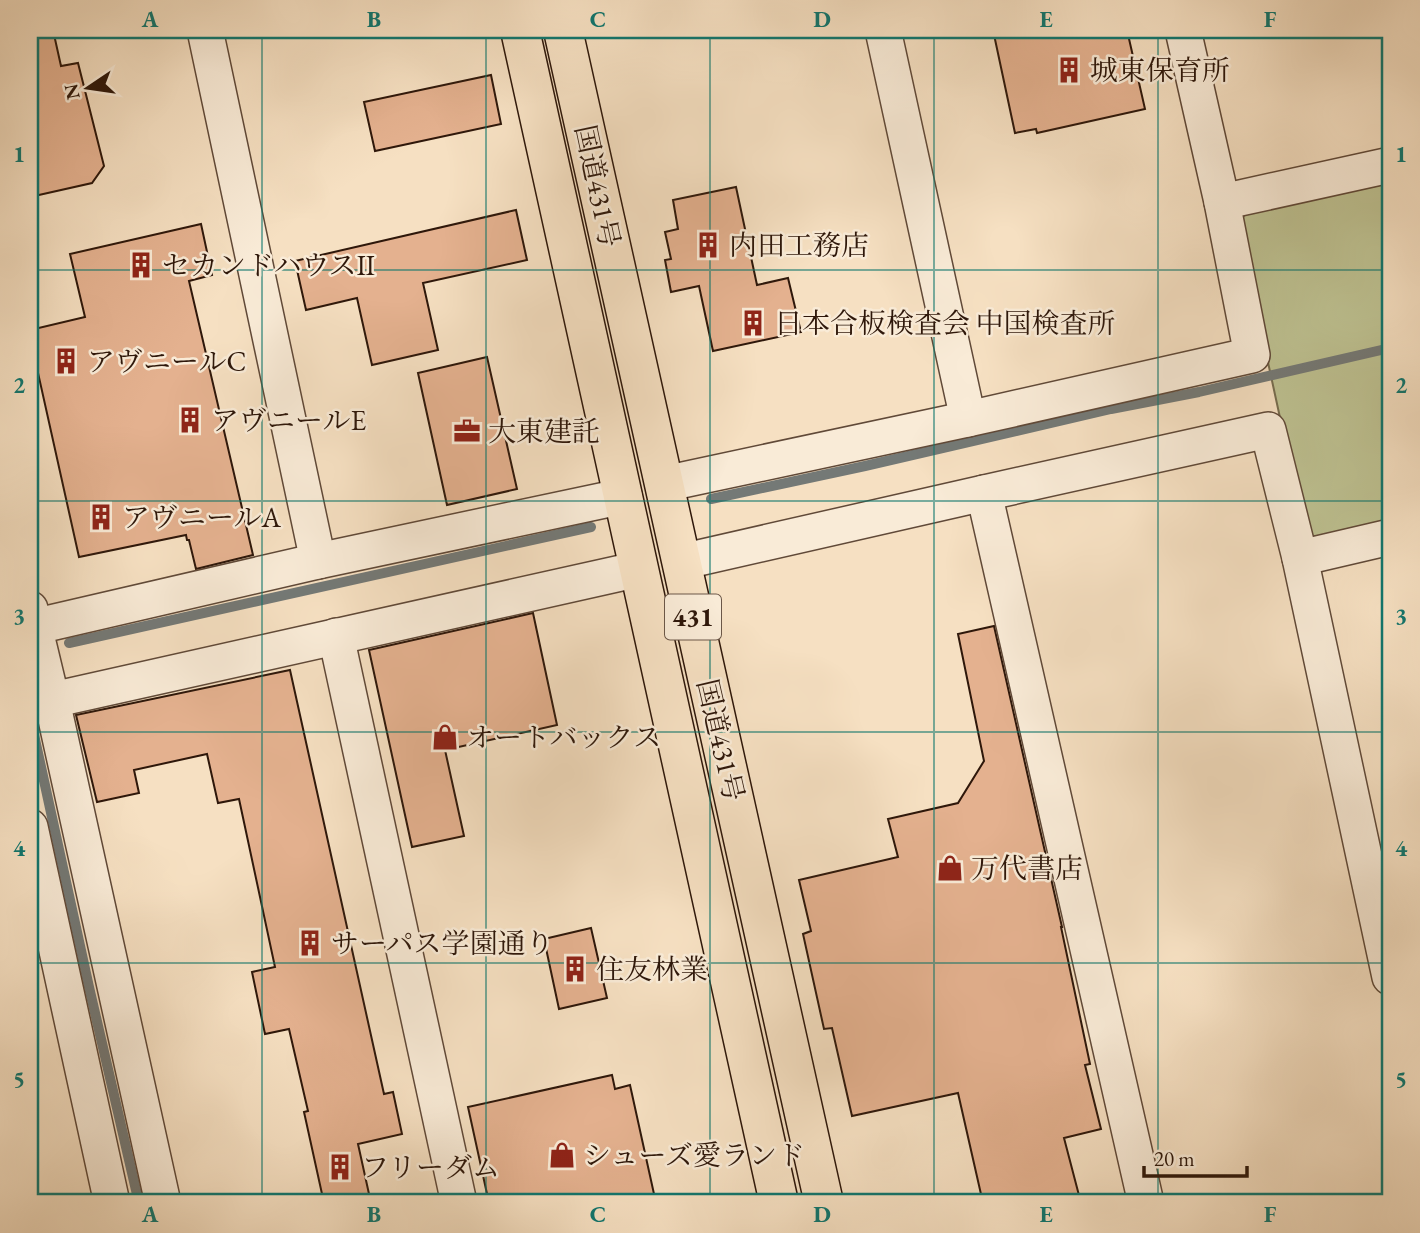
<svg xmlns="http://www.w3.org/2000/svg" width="1420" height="1233" font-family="'EB Garamond','Noto Serif JP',serif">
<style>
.green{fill:#bec292;stroke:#766c4e;stroke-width:2}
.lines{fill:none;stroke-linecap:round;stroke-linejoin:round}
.stream{stroke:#747976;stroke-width:10}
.building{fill:#e4b18f;stroke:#2e170a;stroke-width:2}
.minor-casing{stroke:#604938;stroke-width:38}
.highway-casing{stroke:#2e170a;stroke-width:41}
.minor{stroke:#f9ebd7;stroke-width:35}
.highway{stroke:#f6e0c2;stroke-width:38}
.grid{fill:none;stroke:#0f766e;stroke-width:2;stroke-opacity:0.55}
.labels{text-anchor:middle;stroke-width:5;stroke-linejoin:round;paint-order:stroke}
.shield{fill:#f9ebd7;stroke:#6b5748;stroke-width:2}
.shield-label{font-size:26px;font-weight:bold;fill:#2e170a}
.poi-label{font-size:28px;fill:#2e170a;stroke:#f9ebd7;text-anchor:start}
.street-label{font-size:28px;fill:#2e170a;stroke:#f9ebd7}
.neatline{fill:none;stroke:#0f766e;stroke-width:2.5}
.grid-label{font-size:23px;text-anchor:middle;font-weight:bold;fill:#0f766e}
</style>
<rect width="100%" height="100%" fill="#f6e0c2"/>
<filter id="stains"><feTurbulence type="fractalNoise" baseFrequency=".00286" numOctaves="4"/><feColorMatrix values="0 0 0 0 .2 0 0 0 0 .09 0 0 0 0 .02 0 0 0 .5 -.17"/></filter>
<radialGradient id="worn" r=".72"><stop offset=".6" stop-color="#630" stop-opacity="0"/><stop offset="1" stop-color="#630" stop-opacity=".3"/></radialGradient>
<path class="green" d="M1390,183v339l-71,16 -14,-5 -67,-309 8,-11z"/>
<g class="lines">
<g class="stream">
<path d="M711,499l154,-33 246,-57 88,-17 191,-44"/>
<path d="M69,643l522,-116"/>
<path d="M31,721l58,266 50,216"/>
</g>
</g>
<g class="building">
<path d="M30,30h23l8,36 17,-3 26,103 -12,17 -62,14z"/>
<path d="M993,30h134l18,79 -108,24 -1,-4 -21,4z"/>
<path d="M491,75l10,49 -126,27 -11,-49z"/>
<path d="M736,187l21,98 31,-7 13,54 -88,19 -14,-65 -28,6 -6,-32 6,-1 -6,-27 13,-3 -5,-29z"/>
<path d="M516,210l11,50 -104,23 15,67 -66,15 -15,-67 -51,12 -11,-49z"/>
<path d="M201,224l11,51 -23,6 64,274 -57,14 -7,-29h-2l-1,-5 -107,22 -49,-220v-7l55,-13 -15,-63z"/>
<path d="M487,357l30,132 -70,16 -29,-132z"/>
<path d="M533,613l24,112 -112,25 19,86 -52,11 -43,-197z"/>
<path d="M994,626l68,301h-1l29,137 -5,1 16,64 -37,9 17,65h-98l-25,-110 -106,23 -20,-88 -8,1 -21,-95 8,-3 -12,-51 99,-23 -10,-38 70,-16 26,-42 -26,-127z"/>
<path d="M290,670l94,424 9,-2 9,42 -44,10 13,59h-47l-20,-91 4,-1 -19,-82 -24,5 -13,-62 23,-5 -36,-168 -21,4 -11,-49 -73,16 5,23 -42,9 -21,-87z"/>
<path d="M591,928l16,70 -48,11 -15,-70z"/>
<path d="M612,1075l3,14 15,-4 26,118h-167l-21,-96z"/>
</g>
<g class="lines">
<g class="minor-casing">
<g id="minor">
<path d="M205,30l113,531"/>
<path d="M883,30l85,389"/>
<path d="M1222,202l168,-37"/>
<path d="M664,484l304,-65 284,-64 -30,-153 -39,-172"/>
<path d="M984,493l162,710"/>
<path d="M1300,558l90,-21"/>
<path d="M681,562l303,-69 284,-63 32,128 90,419"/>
<path d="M30,609l22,92 111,502"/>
<path d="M30,629l3,-2 285,-66 306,-65"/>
<path d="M336,636l123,567"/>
<path d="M30,705l609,-136"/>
<path d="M30,827l82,376"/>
</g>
</g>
<g class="highway-casing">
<g id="highway">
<path d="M520,30l259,1173"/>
<path d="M563,30l261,1173"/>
</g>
</g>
<use href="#minor" class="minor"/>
<use href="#highway" class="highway"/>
</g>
<path class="grid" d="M262,30v1173M486,30v1173M710,30v1173M934,30v1173M1158,30v1173M30,270h1360M30,501h1360M30,732h1360M30,963h1360"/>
<defs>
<g id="building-bare" transform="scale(2.1)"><path d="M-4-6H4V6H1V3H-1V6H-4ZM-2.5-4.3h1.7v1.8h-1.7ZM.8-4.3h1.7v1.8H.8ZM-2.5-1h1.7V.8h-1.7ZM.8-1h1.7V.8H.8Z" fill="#8f2418" stroke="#f9ebd7" stroke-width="2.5" paint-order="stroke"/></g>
<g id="office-bare" transform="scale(2.1)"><path d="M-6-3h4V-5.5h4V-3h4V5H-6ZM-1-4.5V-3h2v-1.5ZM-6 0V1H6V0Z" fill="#8f2418" stroke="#f9ebd7" stroke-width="2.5" paint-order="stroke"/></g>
<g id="shop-bare" transform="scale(2.1)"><path d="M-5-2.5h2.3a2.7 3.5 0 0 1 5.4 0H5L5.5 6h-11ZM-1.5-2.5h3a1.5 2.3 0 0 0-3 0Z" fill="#8f2418" stroke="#f9ebd7" stroke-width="2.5" paint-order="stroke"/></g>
</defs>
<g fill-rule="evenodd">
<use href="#building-bare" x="1069" y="70"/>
<use href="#building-bare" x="708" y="245"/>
<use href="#building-bare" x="141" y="265"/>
<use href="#building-bare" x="753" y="323"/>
<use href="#building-bare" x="66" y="361"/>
<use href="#building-bare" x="190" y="420"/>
<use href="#office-bare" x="467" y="431"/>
<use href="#building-bare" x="101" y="517"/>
<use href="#shop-bare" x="445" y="737"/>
<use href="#shop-bare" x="950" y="868"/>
<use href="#building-bare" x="310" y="943"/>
<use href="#building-bare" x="575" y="969"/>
<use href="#shop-bare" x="562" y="1155"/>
<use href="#building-bare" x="340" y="1167"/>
</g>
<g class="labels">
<rect class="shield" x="665" y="594.5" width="56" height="45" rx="5"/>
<g class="shield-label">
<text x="693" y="626">431</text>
</g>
<g class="poi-label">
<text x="1090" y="80">城東保育所</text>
<text x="729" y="255">内田工務店</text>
<text x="162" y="275">セカンドハウスⅡ</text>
<text x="774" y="333">日本合板検査会 中国検査所</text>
<text x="87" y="371">アヴニールC</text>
<text x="211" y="430">アヴニールE</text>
<text x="488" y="441">大東建託</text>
<text x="122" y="527">アヴニールA</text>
<text x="466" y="747">オートバックス</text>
<text x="971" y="878">万代書店</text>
<text x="331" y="953">サーパス学園通り</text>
<text x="596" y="979">住友林業</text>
<text x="583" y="1165">シューズ愛ランド</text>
<text x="361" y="1177">フリーダム</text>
</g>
<g class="street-label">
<text transform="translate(598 186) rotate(78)" y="10">国道431号</text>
<text transform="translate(721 740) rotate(77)" y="10">国道431号</text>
</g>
</g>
<rect width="1420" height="1233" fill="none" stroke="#f6e0c2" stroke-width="77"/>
<g transform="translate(88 88) rotate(257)" stroke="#f9ebd7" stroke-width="5" paint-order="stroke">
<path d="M0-5L12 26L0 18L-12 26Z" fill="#2e170a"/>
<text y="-10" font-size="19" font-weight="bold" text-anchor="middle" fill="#2e170a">N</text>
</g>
<path d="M1144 1166v10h103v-10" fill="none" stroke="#2e170a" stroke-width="3.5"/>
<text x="1154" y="1166" font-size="21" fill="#2e170a" stroke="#f9ebd7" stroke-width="5" paint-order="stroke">20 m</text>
<rect x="38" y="38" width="1344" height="1156" class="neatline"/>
<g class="grid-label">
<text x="150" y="27">A</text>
<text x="374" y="27">B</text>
<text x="598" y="27">C</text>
<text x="822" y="27">D</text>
<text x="1046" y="27">E</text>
<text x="1270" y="27">F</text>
<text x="19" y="162">1</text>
<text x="1401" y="162">1</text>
<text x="19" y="393">2</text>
<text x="1401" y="393">2</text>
<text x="19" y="624">3</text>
<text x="1401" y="624">3</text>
<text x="19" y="856">4</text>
<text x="1401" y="856">4</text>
<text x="19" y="1087">5</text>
<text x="1401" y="1087">5</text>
<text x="150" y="1222">A</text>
<text x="374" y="1222">B</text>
<text x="598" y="1222">C</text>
<text x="822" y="1222">D</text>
<text x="1046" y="1222">E</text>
<text x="1270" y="1222">F</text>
</g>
<rect width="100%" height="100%" filter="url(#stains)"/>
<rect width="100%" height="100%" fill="url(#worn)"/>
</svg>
